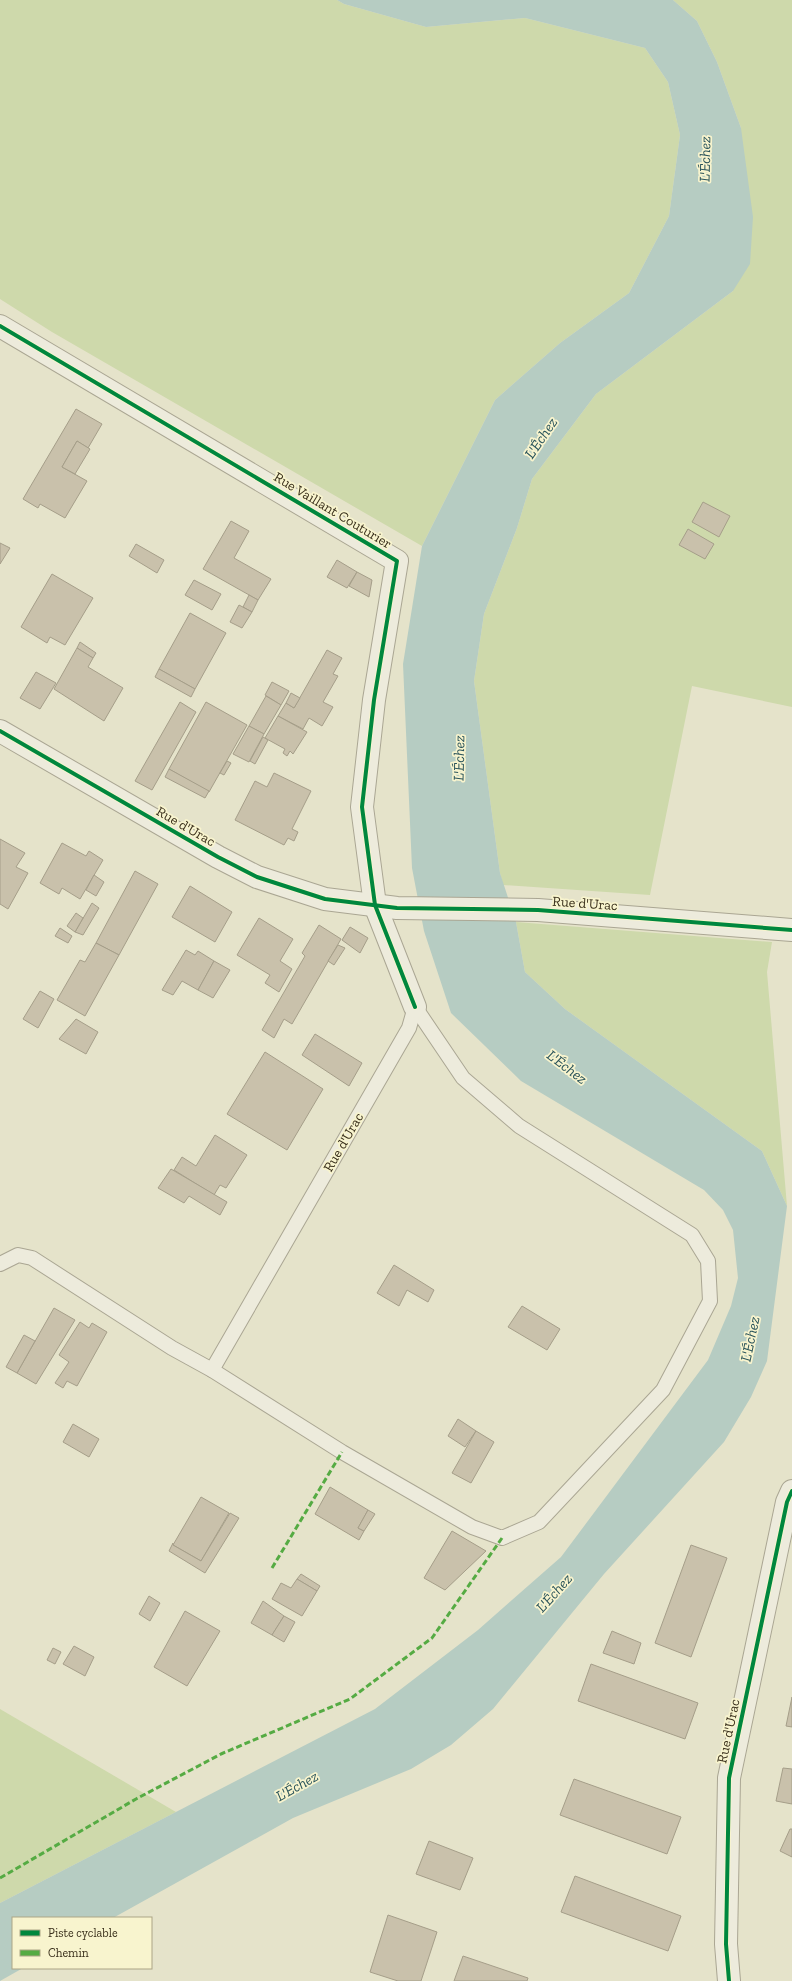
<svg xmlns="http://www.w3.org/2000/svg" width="792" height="1981" font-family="'Zilla Slab',serif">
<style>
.green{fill:#ced9ab}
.water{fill:#b6ccc2}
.building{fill:#c9c1ab;stroke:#a59e89}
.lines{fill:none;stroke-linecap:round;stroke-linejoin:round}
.lane-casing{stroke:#aaa693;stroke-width:16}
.street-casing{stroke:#aaa693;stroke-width:24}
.lane{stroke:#edebdc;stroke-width:14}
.street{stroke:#edebdc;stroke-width:22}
.quiet{stroke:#55ab43;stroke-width:3;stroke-dasharray:6 3;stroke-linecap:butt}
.cycleway-casing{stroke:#f8f4ce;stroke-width:6}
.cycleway{stroke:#00873e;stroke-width:4}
.labels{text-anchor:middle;stroke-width:3.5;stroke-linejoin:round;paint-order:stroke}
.street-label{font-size:14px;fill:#392f1b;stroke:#f8f4ce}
.water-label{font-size:15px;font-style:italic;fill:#29535a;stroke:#f8f4ce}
</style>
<rect width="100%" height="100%" fill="#e5e3ca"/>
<g class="green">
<path d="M0,0h337l7,4 82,23 99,-9 120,30 23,34 12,53 -11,81 -40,77 -69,50 -65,57 -73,146 -370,-214 -52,-33z"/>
<path d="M673,0h119v707l-100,-21 -42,209 -147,-10 -3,-12 -26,-192 10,-67 33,-86 15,-49 64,-85 137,-103 8,-163 -24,-66 -20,-41z"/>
<path d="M516,922l256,20 -5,30 20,234 -25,-55 -197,-142 -40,-37z"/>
<path d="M0,1709l176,103 -176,91z"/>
</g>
<path class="water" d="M337,0h336l24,21 20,41 24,66 12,89 -3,47 -17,27 -137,103 -64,85 -15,49 -33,86 -10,67 26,192 16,49 9,50 40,37 197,142 25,55 -20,155 -16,36 -27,45 -120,132 -111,135 -42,36 -40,24 -118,49 -180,100h-100v50h10l-23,13v-78l375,-194 103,-79 83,-73 147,-197 23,-54 7,-28 -5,-48 -10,-20 -19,-20 -183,-109 -70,-68 -27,-82 -12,-63 -9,-204 19,-118 73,-146 65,-57 69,-50 40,-77 11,-81 -12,-53 -23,-34 -120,-30 -99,9 -82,-23z"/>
<g class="building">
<path d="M76,409l26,15 -14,24 -11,-7 -15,26 25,14 -22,37 -25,-14 -2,4 -15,-9z"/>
<path d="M77,441l13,8 -15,25 -13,-7z"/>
<path d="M703,502l27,14 -11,21 -27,-15z"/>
<path d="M231,521l18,10 -15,27 37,21 -13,21 -55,-31z"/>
<path d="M688,529l26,15 -9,15 -26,-14z"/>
<path d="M0,543l10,5 -10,16z"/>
<path d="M136,544l28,16 -7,13 -28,-17z"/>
<path d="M337,560l20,12 -10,16 -20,-11z"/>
<path d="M357,572l15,8 -3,17 -20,-11z"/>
<path d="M52,574l41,24 -28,47 -15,-8 -3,6 -26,-16z"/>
<path d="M194,580l27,14 -9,16 -27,-15z"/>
<path d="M249,595l9,5 -6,12 -9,-5z"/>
<path d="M239,605l13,7 -10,16 -12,-6z"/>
<path d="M190,613l36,20 -31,56 -36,-20z"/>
<path d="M80,642l16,11 -3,5 -16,-10z"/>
<path d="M77,648l16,10 -5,9 35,21 -19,33 -50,-32z"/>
<path d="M327,650l15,8 -9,16 5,2 -15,26 10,5 -11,19 -13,-8 -6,11 -25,-13 8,-13 8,5z"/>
<path d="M159,669l36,20 -4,8 -36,-20z"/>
<path d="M36,672l20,11 -16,26 -20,-11z"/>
<path d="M272,682l17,9 -8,14 -16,-10z"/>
<path d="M291,693l9,5 -6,10 -8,-5z"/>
<path d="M266,696l15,9 -17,29 -15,-8z"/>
<path d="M180,702l16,10 -44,78 -17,-9z"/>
<path d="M206,702l41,23 -38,67 -40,-23z"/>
<path d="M278,716l29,16 -14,22 -3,-3 -3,5 -4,-3 2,-4 -20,-11z"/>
<path d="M249,726l15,8 -15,28 -16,-8z"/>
<path d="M263,737l5,3 -13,24 -5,-3z"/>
<path d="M227,761l4,2 -7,12 -4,-2z"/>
<path d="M169,769l40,22 -4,7 -40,-21z"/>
<path d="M274,773l37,18 -19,38 6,3 -4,9 -6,-3 -4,7 -49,-25 20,-39 12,6z"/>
<path d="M0,839l25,14 -9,14 12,6 -20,36 -8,-5z"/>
<path d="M62,843l24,13 3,-5 14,9 -23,39 -18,-11 -3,6 -19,-11z"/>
<path d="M135,871l23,13 -39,71 -23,-12z"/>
<path d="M94,875l10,7 -8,14 -10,-6z"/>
<path d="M190,886l42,26 -17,30 -43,-25z"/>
<path d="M92,903l7,5 -16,27 -8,-3z"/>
<path d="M76,913l7,5 -8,14 -8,-6z"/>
<path d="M259,918l34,21 -13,22 12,8 -13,23 -14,-9 5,-8 -33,-20z"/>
<path d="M319,925l22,14 -49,85 -8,-5 -10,19 -12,-8 43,-74 -3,-3z"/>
<path d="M350,927l18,11 -8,15 -18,-13z"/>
<path d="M60,928l12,8 -4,7 -13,-7z"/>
<path d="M96,943l23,12 -34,61 -28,-16 23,-40 5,2z"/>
<path d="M338,945l7,3 -11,17 -6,-4z"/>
<path d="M186,950l9,5 3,-4 16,10 -16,29 -16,-9 -9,14 -11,-5z"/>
<path d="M214,961l16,9 -17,28 -15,-8z"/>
<path d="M40,991l14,8 -16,29 -15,-9z"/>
<path d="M76,1019l22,13 -12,22 -27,-15z"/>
<path d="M315,1034l47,29 -13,23 -47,-31z"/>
<path d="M265,1052l58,37 -36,61 -60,-36z"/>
<path d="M215,1135l32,20 -21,33 -6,-3 -6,10 -40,-25 8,-13 14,9z"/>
<path d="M171,1169l56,33 -7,13 -31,-19 -5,7 -26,-15z"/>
<path d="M394,1265l40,25 -6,12 -21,-12 -8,16 -22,-13z"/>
<path d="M522,1306l38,23 -13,21 -39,-23z"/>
<path d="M54,1308l21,12 -39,64 -19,-11z"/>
<path d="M80,1322l9,6 3,-5 15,9 -30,54 -10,-5 -4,7 -8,-5 14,-21 -10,-7z"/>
<path d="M24,1335l11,6 -18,32 -11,-6z"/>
<path d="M458,1419l18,12 -11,16 -17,-11z"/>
<path d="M73,1424l26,15 -10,18 -26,-15z"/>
<path d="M476,1431l18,11 -23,41 -19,-10z"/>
<path d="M330,1487l38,23 -10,18 6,3 -5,9 -44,-26z"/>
<path d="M201,1497l28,16 -28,48 -28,-16z"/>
<path d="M368,1510l7,4 -11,17 -6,-3z"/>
<path d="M230,1513l9,5 -34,55 -36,-22 4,-8v2l28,16z"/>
<path d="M452,1531l34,20 -41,39 -21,-12z"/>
<path d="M691,1545l36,13 -36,99 -36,-14z"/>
<path d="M301,1574l19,12 -3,5 -20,-12z"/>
<path d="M297,1579l20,12 -15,25 -30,-17 9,-16 10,5z"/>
<path d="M149,1596l11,7 -10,18 -11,-7z"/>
<path d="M263,1601l21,15 -12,19 -21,-12z"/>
<path d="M185,1611l35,20 -33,55 -33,-19z"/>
<path d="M284,1616l11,6 -11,20 -12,-7z"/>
<path d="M612,1631l29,12 -7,21 -31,-11z"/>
<path d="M74,1646l20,11 -9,19 -22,-12z"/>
<path d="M53,1648l8,4 -6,12 -8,-4z"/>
<path d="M591,1664l107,39 -13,36 -107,-38z"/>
<path d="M792,1697v30l-6,-1z"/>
<path d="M783,1768l9,1v35l-16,-3z"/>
<path d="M574,1779l107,38 -14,37 -107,-39z"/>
<path d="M790,1829h2v28l-12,-6z"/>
<path d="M429,1841l44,17 -13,32 -44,-16z"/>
<path d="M575,1876l106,40 -13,35 -107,-39z"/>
<path d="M388,1915l49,17 -16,49h-23l-28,-9z"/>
<path d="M463,1956l65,22 -1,3h-73z"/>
</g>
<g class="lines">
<g class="lane-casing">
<g id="lane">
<path d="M0,1264l18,-9 14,3 140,90 40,22 130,82 130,75 30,11 37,-16 124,-132 47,-89 -2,-40 -16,-26 -173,-109 -56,-48 -48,-71"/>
<path d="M212,1370l197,-342 6,-21"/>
</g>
</g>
<g class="street-casing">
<g id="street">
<path d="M0,326l397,235 -23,139 -12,107 13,98 40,102"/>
<path d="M0,731l218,126 39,20 68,22 72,9 141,2 254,20"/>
<path d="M729,1981l-3,-37 3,-166 58,-276 5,-11"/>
</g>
</g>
<use href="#lane" class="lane"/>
<use href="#street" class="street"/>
<g class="quiet">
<path d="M272,1568l70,-116"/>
<path d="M0,1878l136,-79 85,-45 129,-55 82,-61 70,-100"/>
</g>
<g class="cycleway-casing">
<g id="cycleway">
<path d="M0,326l397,235 -23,139 -12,107 13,98 40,102"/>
<path d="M0,731l218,126 39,20 68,22 72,9 141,2 254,20"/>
<path d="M729,1981l-3,-37 3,-166 58,-276 5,-11"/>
</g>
</g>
<use href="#cycleway" class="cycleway"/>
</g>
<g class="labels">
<g class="street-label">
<text transform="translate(333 510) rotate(31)" y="5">Rue Vaillant Couturier</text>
<text transform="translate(186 826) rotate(30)" y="5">Rue d'Urac</text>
<text transform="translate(585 903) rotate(4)" y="5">Rue d'Urac</text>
<text transform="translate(343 1142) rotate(-60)" y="5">Rue d'Urac</text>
<text transform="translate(728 1731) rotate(-78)" y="5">Rue d'Urac</text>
</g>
<g class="water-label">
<text transform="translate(705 159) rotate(-89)" y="5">L'Échez</text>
<text transform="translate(541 438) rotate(-56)" y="5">L'Échez</text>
<text transform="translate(459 758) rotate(-89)" y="5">L'Échez</text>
<text transform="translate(567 1067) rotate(37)" y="5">L'Échez</text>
<text transform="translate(750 1339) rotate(-78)" y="5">L'Échez</text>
<text transform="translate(554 1593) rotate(-48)" y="5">L'Échez</text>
<text transform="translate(297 1786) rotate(-29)" y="5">L'Échez</text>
</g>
</g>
<rect x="12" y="1917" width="140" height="52" fill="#f8f4ce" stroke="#aca586"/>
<rect x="20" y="1930" width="20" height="6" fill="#00873e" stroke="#aca586"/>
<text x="48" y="1937" font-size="12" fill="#392f1b">Piste cyclable</text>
<rect x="20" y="1950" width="20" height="6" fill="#55ab43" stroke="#aca586"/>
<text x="48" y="1957" font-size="12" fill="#392f1b">Chemin</text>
</svg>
